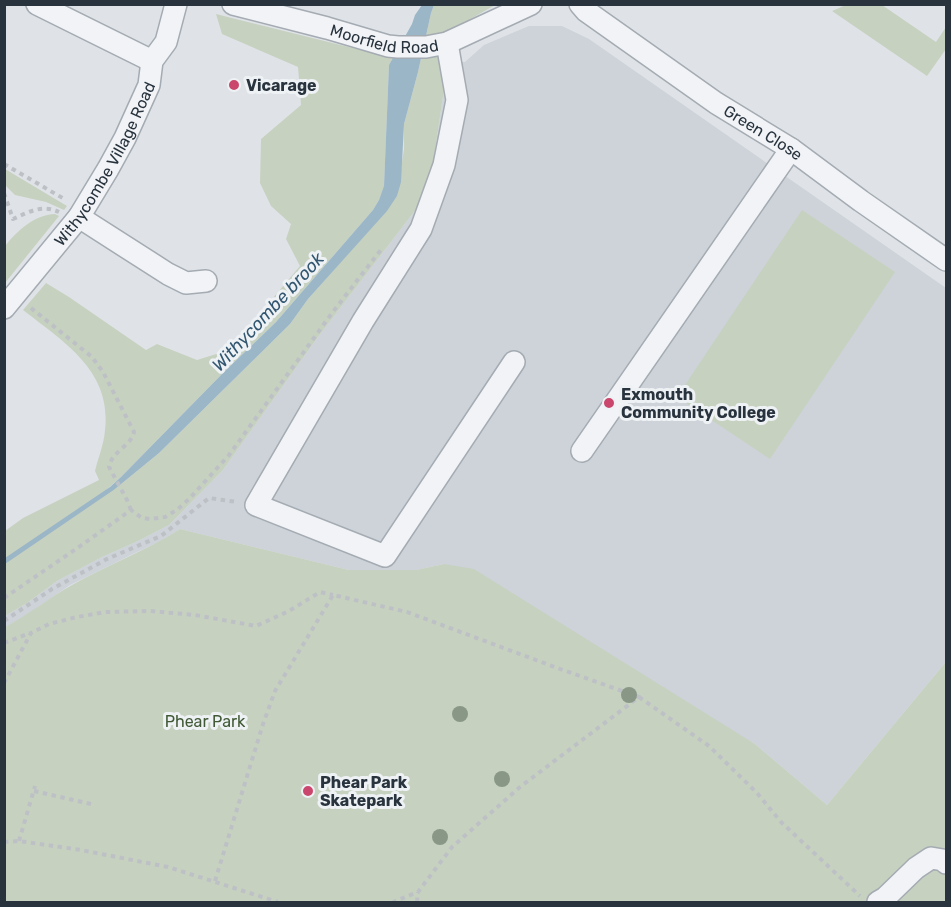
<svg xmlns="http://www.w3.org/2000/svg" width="951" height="907" font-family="Rubik,sans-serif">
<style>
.built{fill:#cdd3d9}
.green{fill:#c7d1c0}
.water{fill:#9ab6c7}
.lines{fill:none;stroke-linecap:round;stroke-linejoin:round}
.minor-casing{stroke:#a4abb2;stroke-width:24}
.path{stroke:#bdc1c6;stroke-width:4;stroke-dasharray:4.5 4.5;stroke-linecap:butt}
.minor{stroke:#f1f3f6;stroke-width:21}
.tree{fill:#889786}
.poi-dot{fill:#ca466c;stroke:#eef2f5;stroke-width:2}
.labels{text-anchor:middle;stroke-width:6;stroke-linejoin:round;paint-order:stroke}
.street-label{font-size:16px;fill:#28333e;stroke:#eef2f5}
.poi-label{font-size:16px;font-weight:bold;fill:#28333e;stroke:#eef2f5;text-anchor:start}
.park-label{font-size:16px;fill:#415936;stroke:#eef2f5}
.water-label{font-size:18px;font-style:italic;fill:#335771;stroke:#eef2f5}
</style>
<rect width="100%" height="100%" fill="#dfe3e8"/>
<path class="built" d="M529,26h33l27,13 357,249v255l-1,1v119l-118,142 -72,-61 -311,-180 -28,6h-67l-169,-41 -19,12 -24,11 -67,33 -49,34 -16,8v-11l22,-13 30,-22 45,-24 36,-16 31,-16 54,-55 95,-133 99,-129 15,-37 16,-109h17l19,-17z"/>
<g class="green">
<path d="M434,5h61l-49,28 2,29 -16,109 -2,10 -13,27 -99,129 -95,133 -54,55 -31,16 -36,16 -45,24 -30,22 -22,13v-85l18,-13 76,-38 -4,-9c3,-13 9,-27 10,-41 7,-59 -41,-88 -82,-120l23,-27 23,14 77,53 11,-6 40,16 32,-10 71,-84 -14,-27 5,-15 -20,-18 -11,-23 1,-44 40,-34 -3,-38 -76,-33 -6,-20 177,44 -4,7 -5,122 -5,13 -6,10 -97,112 -53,51 -102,104 -15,13 9,-1 44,-36 131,-129 18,-25 78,-88 11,-15 7,-47v-25l14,-52 13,-59z"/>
<path d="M846,5h36l54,37 10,-15v22l-19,27 -95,-65z"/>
<path d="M4,169h1l62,37 -3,4 -18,-8 -31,-7 -10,-10z"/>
<path d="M802,210l93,62 -125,187 -93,-62z"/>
<path d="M55,214l4,2 -54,67v-37c12,-15 29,-31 50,-32z"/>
<path d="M180,529l169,41h67l28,-6 30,5 281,175 72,61 118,-142 1,2v237h-941v-275c23,-12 44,-29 67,-42 35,-20 74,-34 108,-56z"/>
</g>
<path class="water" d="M422,5h12l-3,8 -13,59 -14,52 -3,58 -4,14 -10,15 -79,88 -18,25 -131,129 -44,36 -110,75v-6l105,-71 11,-10 102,-104 53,-51 97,-112 6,-10 5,-14 5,-121 23,-41 3,-9z"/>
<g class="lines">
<g class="minor-casing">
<g id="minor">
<path d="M37,4l115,57"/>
<path id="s1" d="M233,4l94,24 61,18 10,1h28l21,-4 84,-39"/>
<path id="s2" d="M580,4l6,7 130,92 75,46 70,52 85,59"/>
<path d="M447,43l10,57 -13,65 -23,64 -58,92 -107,184 129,51 129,-194"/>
<path d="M79,217l89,57 18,9 20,-2"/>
<path id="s3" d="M4,308l75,-91 29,-48 17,-31 24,-53 3,-24 14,-19 10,-38"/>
<path d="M582,451l209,-302"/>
<path d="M878,902l7,-4 31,-30 15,-10 12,2 3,3"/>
</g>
</g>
<g class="path">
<path d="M4,164l62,36"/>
<path d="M4,193l9,26c16,-7 29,-15 46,-7"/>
<path d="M31,308l61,49 11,15 31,60c-3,14 -23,20 -25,35l18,33 4,10"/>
<path d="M4,598l72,-49 55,-39 11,8 8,1 15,-2 13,-8 12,-11 39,-43 103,-142 51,-66"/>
<path d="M4,621l48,-32 55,-30 54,-23 48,-38 28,4"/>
<path d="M4,643l26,-10"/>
<path d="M4,683l27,-50 18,-9 28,-7 29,-5 44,-1 45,4 61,11 33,-15 31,-19 13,3"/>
<path d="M639,697l70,49 48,47 24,29 79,74"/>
<path d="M34,791l57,13"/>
<path d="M19,841l16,-55"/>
<path d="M4,842l15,-1 62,9 87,17 110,35"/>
<path d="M215,881l48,-157 12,-33 58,-96 74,17 153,57 79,28 -119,90 -68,60 -34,45 -25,10"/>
<path d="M417,902l1,-10"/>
</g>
<use href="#minor" class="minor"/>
</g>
<g class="tree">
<circle cx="629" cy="695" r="8"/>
<circle cx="460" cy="714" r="8"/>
<circle cx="502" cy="779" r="8"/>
<circle cx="440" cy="837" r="8"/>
</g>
<g class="poi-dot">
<circle cx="234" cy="85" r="6"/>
<circle cx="609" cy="403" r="6"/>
<circle cx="308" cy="791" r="6"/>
</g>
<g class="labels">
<g class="street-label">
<text dy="6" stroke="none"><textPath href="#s1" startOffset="156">Moorfield Road</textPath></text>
<text dy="6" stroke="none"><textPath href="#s2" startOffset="224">Green Close</textPath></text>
<text dy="6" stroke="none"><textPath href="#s3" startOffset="177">Withycombe Village Road</textPath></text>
</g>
<g class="poi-label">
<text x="246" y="91">Vicarage</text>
<text x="621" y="400">Exmouth<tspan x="621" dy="18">Community College</tspan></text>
<text x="320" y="788">Phear Park<tspan x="320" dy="18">Skatepark</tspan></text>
</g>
<g class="park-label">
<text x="205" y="727">Phear Park</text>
</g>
<g class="water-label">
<text transform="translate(268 312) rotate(-47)" y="6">Withycombe brook</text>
</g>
</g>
<rect width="951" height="907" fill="none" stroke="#28333e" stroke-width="12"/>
</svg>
